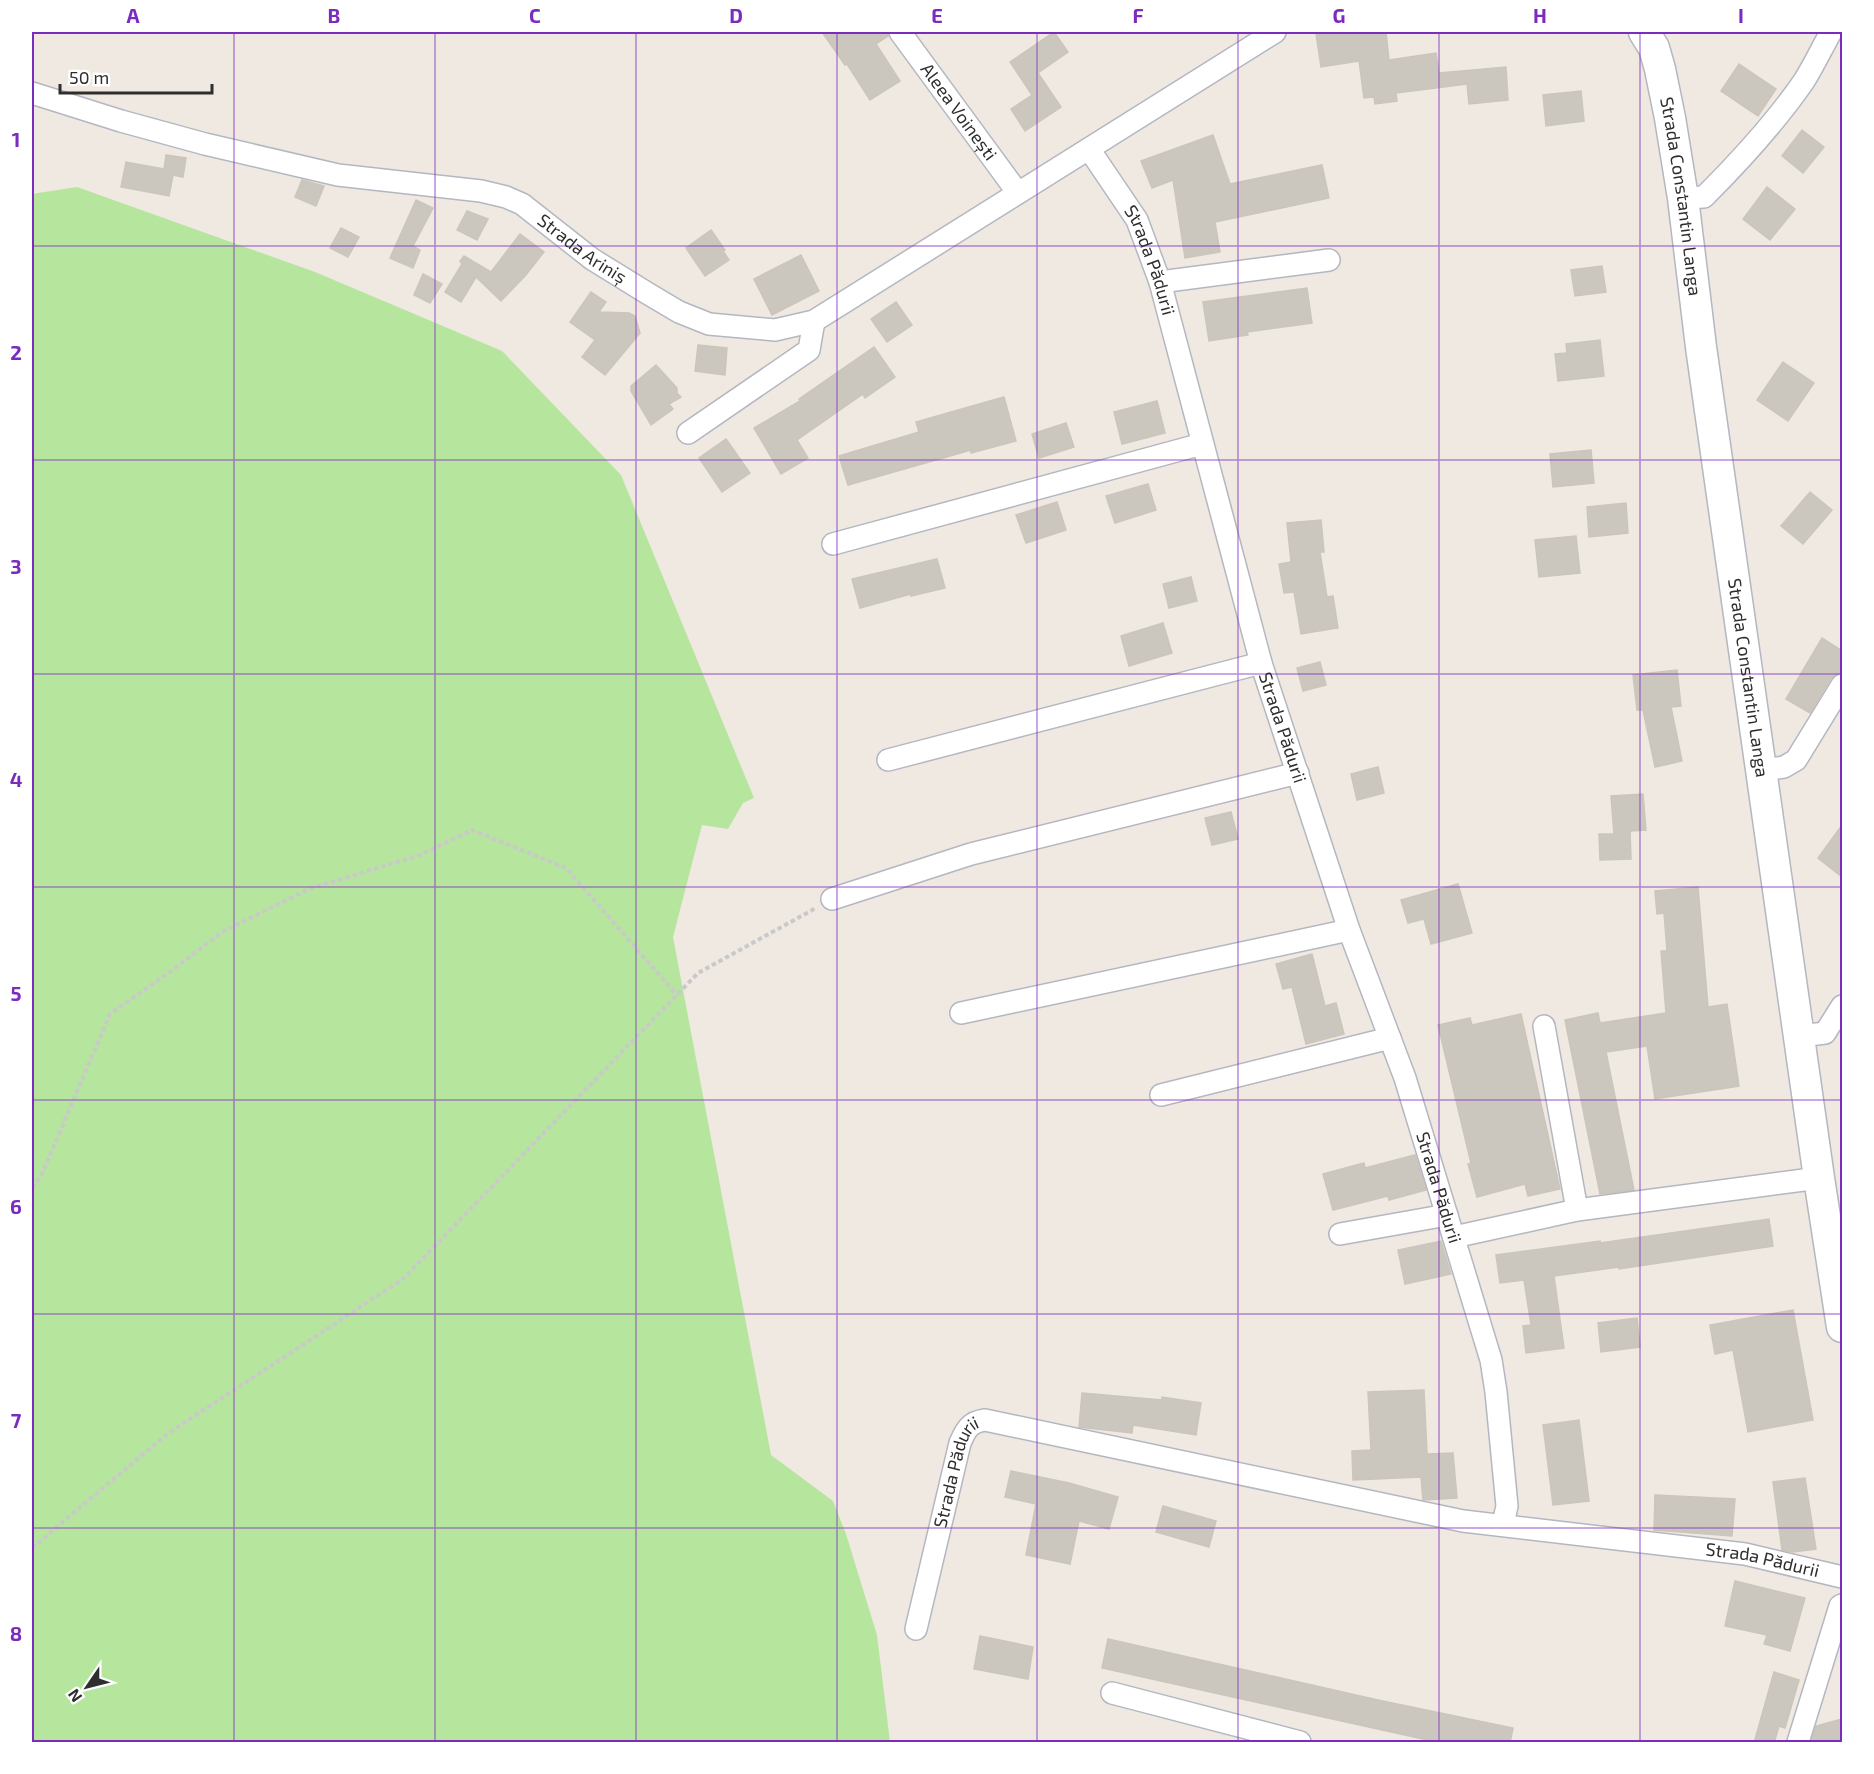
<svg xmlns="http://www.w3.org/2000/svg" width="1874" height="1774" font-family="'Exo 2',sans-serif">
<style>
.green{fill:#b6e59e}
.building{fill:#cbc7bf;stroke:#cbc5ba;stroke-width:1.5}
.lines{fill:none;stroke-linecap:round;stroke-linejoin:round}
.minor-casing{stroke:#b4b7c1;stroke-width:24}
.secondary-casing{stroke:#b4b7c1;stroke-width:33}
.path{stroke:#c9c9c9;stroke-width:4;stroke-dasharray:4.5 3;stroke-linecap:butt}
.minor{stroke:#fff;stroke-width:21}
.secondary{stroke:#fff;stroke-width:30}
.grid{fill:none;stroke:#7b2cbf;stroke-width:1.5;stroke-opacity:0.55}
.labels{text-anchor:middle;stroke-width:5;stroke-linejoin:round;paint-order:stroke}
.street-label{font-size:18px;fill:#2e2e2e;stroke:#fff}
.neatline{fill:none;stroke:#7b2cbf;stroke-width:2}
.grid-label{font-size:20px;text-anchor:middle;font-weight:bold;fill:#7b2cbf}
</style>
<rect width="100%" height="100%" fill="#efe9e1"/>
<path class="green" d="M77,187l238,85 187,79 119,124 133,323 -11,5 -15,26 -26,-4 -29,112 98,518 62,46 13,33 31,101 13,107h-858v-1548z"/>
<g class="building">
<path d="M822,32h66v4l-12,8 24,37 -30,19 -23,-36 -2,1z"/>
<path d="M1054,32l14,20 -30,21 23,34 -36,24 -14,-22 21,-14 -22,-33z"/>
<path d="M1331,32h55l3,28 47,-7 3,20 67,-6 2,33 -39,4 -2,-20 -71,9 1,8 -22,3 -1,-7 -10,1 -5,-37 -38,6 -5,-33z"/>
<path d="M1739,64l37,25 -18,27 -37,-25z"/>
<path d="M1581,91l3,30 -38,5 -3,-31z"/>
<path d="M1802,130l22,17 -21,26 -21,-17z"/>
<path d="M1213,135l17,49 92,-19 7,33 -114,24 5,30 -35,6 -12,-78 -21,8 -11,-27z"/>
<path d="M166,155l20,3 -3,19 -10,-2 -4,21 -48,-9 5,-25 38,7z"/>
<path d="M302,180l22,6 -8,20 -21,-9z"/>
<path d="M1767,187l28,22 -25,31 -27,-21z"/>
<path d="M416,200l17,8 -20,38 7,4 -7,18 -23,-10z"/>
<path d="M467,211l21,8 -11,21 -20,-10z"/>
<path d="M341,228l18,9 -11,20 -18,-9z"/>
<path d="M711,230l14,20 -2,1 6,9 -24,16 -19,-28z"/>
<path d="M520,234l24,18 -19,24 -24,25 -25,-24 -15,25 -16,-10 17,-28 -2,-3 4,-5 27,16z"/>
<path d="M801,255l18,36 -47,24 -18,-36z"/>
<path d="M1602,266l4,26 -31,4 -4,-26z"/>
<path d="M423,274l19,10 -12,19 -16,-8z"/>
<path d="M1307,288l5,35 -65,9 1,3 -39,6 -6,-39z"/>
<path d="M591,292l15,10 -7,10 30,1 6,3 5,17 -35,42 -23,-18 13,-17 -25,-18z"/>
<path d="M896,302l16,23 -25,17 -16,-23z"/>
<path d="M1600,340l4,36 -46,5 -3,-27 12,-1 -1,-9z"/>
<path d="M698,345l29,3 -2,27 -30,-4z"/>
<path d="M874,347l21,30 -30,21 -2,-4 -66,46 11,18 -27,16 -27,-46 46,-27 -1,-2z"/>
<path d="M1783,362l31,21 -26,38 -31,-21z"/>
<path d="M656,365l21,23v5l4,4 -12,7 4,5 -22,16 -20,-34v-5z"/>
<path d="M1004,397l12,44 -45,12v-3l-123,35 -9,-29 80,-24 -3,-10z"/>
<path d="M1157,401l8,32 -43,11 -8,-32z"/>
<path d="M1066,423l8,24 -35,11 -7,-24z"/>
<path d="M726,439l24,34 -28,19 -23,-34z"/>
<path d="M1591,450l3,33 -41,4 -3,-33z"/>
<path d="M1148,484l8,26 -41,13 -9,-27z"/>
<path d="M1810,492l22,18 -29,34 -22,-18z"/>
<path d="M1057,502l9,28 -40,13 -10,-28z"/>
<path d="M1626,503l2,30 -39,4 -2,-30z"/>
<path d="M1321,520l3,32h-4l7,45 6,-1 5,32 -37,6 -7,-42 -10,1 -5,-29 12,-2 -4,-39z"/>
<path d="M1576,536l4,37 -41,4 -4,-37z"/>
<path d="M937,559l8,29 -34,8v-2l-51,14 -8,-29z"/>
<path d="M1191,577l6,24 -28,7 -6,-24z"/>
<path d="M1163,623l9,30 -43,13 -8,-30z"/>
<path d="M1822,638l20,13v21l-6,2 -5,4 -21,35 -24,-14z"/>
<path d="M1320,662l6,23 -23,6 -6,-23z"/>
<path d="M1677,670l4,36 -10,1 11,54 -27,6 -12,-57h-6l-4,-35z"/>
<path d="M1378,767l6,26 -27,7 -6,-26z"/>
<path d="M1643,794l3,36 -16,1 1,28 -31,1 -1,-26h15l-3,-38z"/>
<path d="M1231,812l7,27 -26,6 -7,-27z"/>
<path d="M1842,825v52l-24,-19z"/>
<path d="M1458,884l14,49 -41,11 -7,-25 -16,4 -7,-23z"/>
<path d="M1698,887l10,120 19,-3 12,82 -84,13 -8,-53 -41,6 28,138 -34,4 -35,-174 33,-7 2,10 66,-10 -5,-62h6l-3,-38 -7,1 -2,-23z"/>
<path d="M1312,954l13,52 11,-3 8,31 -38,10 -14,-57 -9,2 -7,-25z"/>
<path d="M1521,1014l39,175 -32,7 -3,-12 -48,13 -9,-33 3,-1 -33,-138 32,-7 2,7z"/>
<path d="M1415,1155l11,35 -37,10 -1,-4 -55,14 -10,-36 41,-11 1,5z"/>
<path d="M1769,1219l4,27 -154,23v-2l-65,9 10,72 -38,5 -3,-27 8,-1 -7,-45 -24,3 -4,-28 104,-14v2z"/>
<path d="M1441,1241l10,33 -46,10 -7,-34z"/>
<path d="M1793,1310l20,110 -65,12 -15,-82 -18,4 -5,-29z"/>
<path d="M1637,1318l3,29 -39,5 -3,-29z"/>
<path d="M1424,1390l3,64 26,-1 4,45 -34,2 -2,-23 -68,3 -1,-29 19,-1 -3,-58z"/>
<path d="M1082,1393l80,7v-3l39,6 -5,32 -63,-10 -1,8 -53,-6z"/>
<path d="M1579,1420l10,81 -36,4 -10,-80z"/>
<path d="M1011,1471l58,12 49,14 -9,32 -30,-8 -9,43 -44,-9 10,-51 -31,-7z"/>
<path d="M1805,1478l11,71 -23,3 -11,-2 -9,-68z"/>
<path d="M1655,1495l80,4 -3,37 -78,-6z"/>
<path d="M1163,1506l53,15 -7,26 -53,-15z"/>
<path d="M1735,1581l70,17 -15,53 -26,-7 3,-9 -42,-9z"/>
<path d="M980,1636l53,11 -5,32 -54,-10z"/>
<path d="M1108,1639l270,61 135,28 -3,15h-69l-339,-75z"/>
<path d="M1774,1672l25,8 -14,48 -6,-2 -5,17h-20z"/>
<path d="M1842,1719v24h-31l5,-17z"/>
</g>
<g class="lines">
<g class="minor-casing">
<g id="minor">
<path id="s1" d="M900,32l118,161"/>
<path id="s2" d="M32,93l89,28 84,23 133,31 143,16 25,6 16,7 70,55 55,34 32,19 30,12 66,6 39,-9 461,-289"/>
<path id="s3" d="M1089,149l48,71 23,62 101,381 88,267 56,148 86,282 5,32 11,114 -4,18"/>
<path d="M1683,198l21,-1c36,-36 71,-74 100,-116 10,-16 18,-33 27,-49"/>
<path d="M1160,282l169,-22"/>
<path d="M688,433l121,-83 5,-29"/>
<path d="M833,544l369,-100"/>
<path d="M888,760l373,-97"/>
<path d="M1762,770l22,-3 12,-7 46,-75"/>
<path d="M832,899l139,-45 327,-81"/>
<path d="M961,1013l388,-83"/>
<path d="M1544,1026l33,184"/>
<path d="M1800,1036l25,-3 17,-27"/>
<path d="M1161,1095l229,-57"/>
<path d="M1340,1234l107,-19"/>
<path d="M1454,1237l123,-27 242,-32"/>
<path id="s4" d="M916,1629l44,-186c6,-14 10,-21 25,-23l478,101 282,33 97,23"/>
<path d="M1112,1693l188,49"/>
<path d="M1798,1742l42,-136 2,-1"/>
</g>
</g>
<g class="secondary-casing">
<g id="secondary">
<path id="s5" d="M1644,32l10,16 6,21 10,49 13,80 18,149 118,831 23,149"/>
</g>
</g>
<g class="path">
<path d="M32,1188l9,-12 69,-162 64,-45 48,-37 87,-43 111,-34 52,-25 94,38 111,127"/>
<path d="M32,1548l135,-114 236,-155 295,-306 118,-65"/>
</g>
<use href="#minor" class="minor"/>
<use href="#secondary" class="secondary"/>
</g>
<path class="grid" d="M234,32v1710M435,32v1710M636,32v1710M837,32v1710M1037,32v1710M1238,32v1710M1439,32v1710M1640,32v1710M32,246h1810M32,460h1810M32,674h1810M32,887h1810M32,1100h1810M32,1314h1810M32,1528h1810"/>
<g class="labels">
<g class="street-label">
<text dy="6" stroke="none"><textPath href="#s1" startOffset="99">Aleea Voinești</textPath></text>
<text dy="6" stroke="none"><textPath href="#s5" startOffset="170">Strada Constantin Langa</textPath></text>
<text dy="6" stroke="none"><textPath href="#s2" startOffset="579">Strada Ariniș</textPath></text>
<text dy="6" stroke="none"><textPath href="#s3" startOffset="128">Strada Pădurii</textPath></text>
<text dy="6" stroke="none"><textPath href="#s5" startOffset="656">Strada Constantin Langa</textPath></text>
<text dy="6" stroke="none"><textPath href="#s3" startOffset="614">Strada Pădurii</textPath></text>
<text dy="6" stroke="none"><textPath href="#s3" startOffset="1100">Strada Pădurii</textPath></text>
<text dy="6" stroke="none"><textPath href="#s4" startOffset="162">Strada Pădurii</textPath></text>
<text dy="6" stroke="none"><textPath href="#s4" startOffset="1018">Strada Pădurii</textPath></text>
</g>
</g>
<rect width="1874" height="1774" fill="none" stroke="#ffffff" stroke-width="66"/>
<g transform="translate(87 1687) rotate(235)" stroke="#ffffff" stroke-width="4.5" paint-order="stroke">
<path d="M0-4.5L10 22L0 15L-10 22Z" fill="#2e2e2e"/>
<text y="-9" font-size="16" font-weight="bold" text-anchor="middle" fill="#2e2e2e">N</text>
</g>
<path d="M60 84v9h152v-9" fill="none" stroke="#2e2e2e" stroke-width="3"/>
<text x="69" y="84" font-size="18" fill="#2e2e2e" stroke="#ffffff" stroke-width="4.5" paint-order="stroke">50 m</text>
<rect x="33" y="33" width="1808" height="1708" class="neatline"/>
<g class="grid-label">
<text x="133" y="23">A</text>
<text x="334" y="23">B</text>
<text x="535" y="23">C</text>
<text x="736" y="23">D</text>
<text x="937" y="23">E</text>
<text x="1138" y="23">F</text>
<text x="1339" y="23">G</text>
<text x="1540" y="23">H</text>
<text x="1741" y="23">I</text>
<text x="16" y="147">1</text>
<text x="16" y="360">2</text>
<text x="16" y="574">3</text>
<text x="16" y="787">4</text>
<text x="16" y="1001">5</text>
<text x="16" y="1214">6</text>
<text x="16" y="1428">7</text>
<text x="16" y="1641">8</text>
</g>
</svg>
